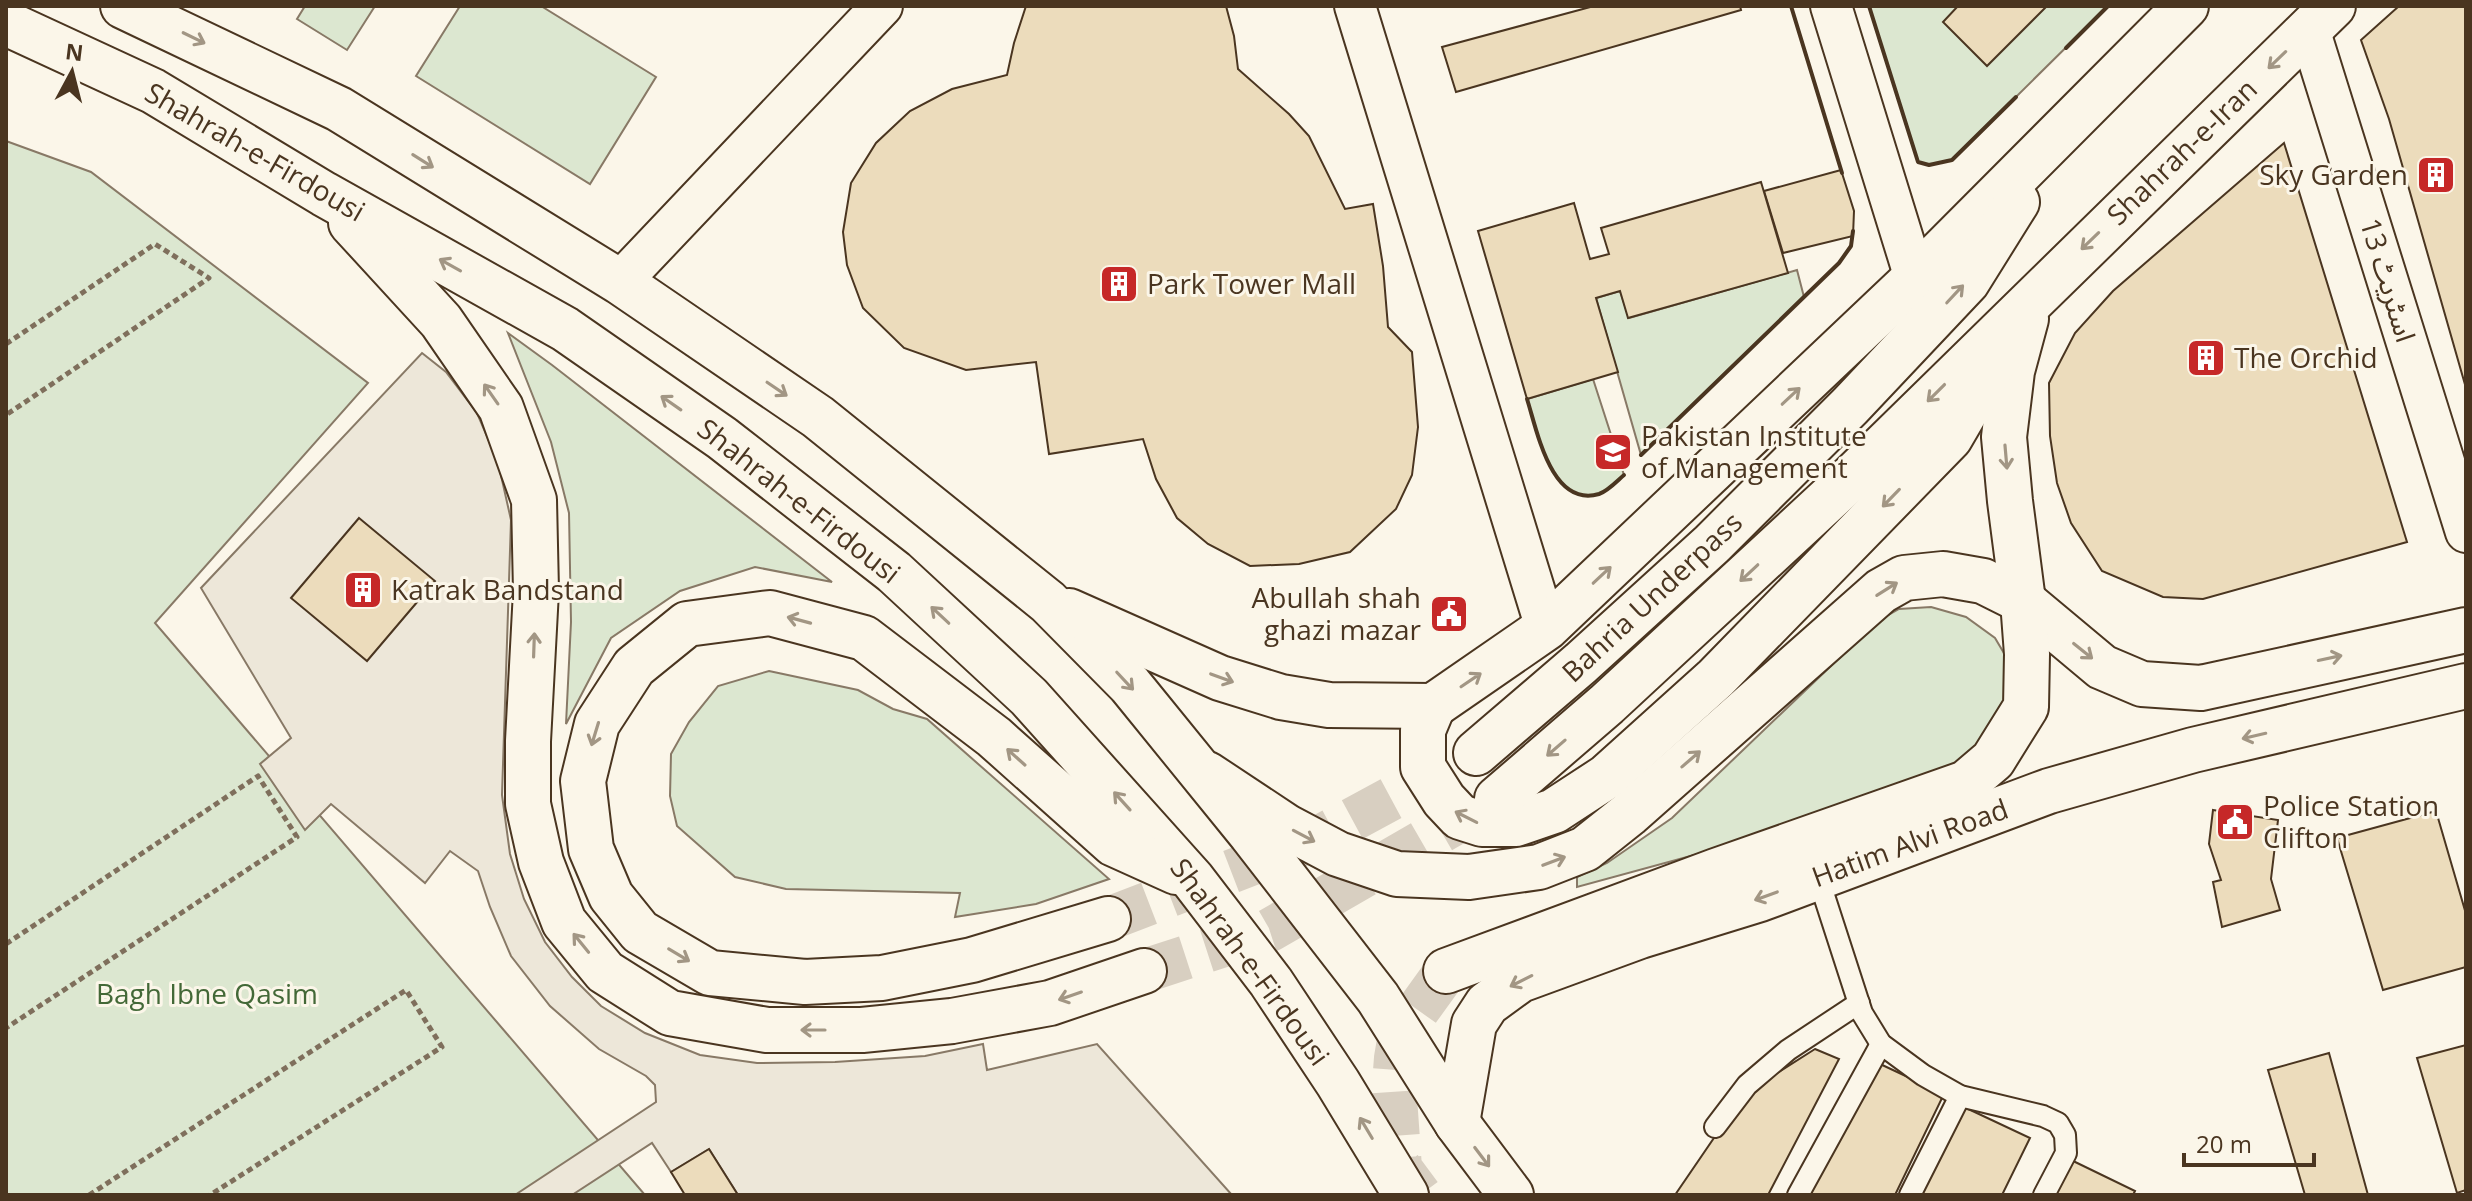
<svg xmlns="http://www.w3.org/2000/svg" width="2472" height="1201" font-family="'Open Sans','Noto Sans Arabic',sans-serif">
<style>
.green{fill:#dce7d0;stroke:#887966;stroke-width:2}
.parking{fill:#ede7d9;stroke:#887966;stroke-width:2}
.building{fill:#ecdcbc;stroke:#4a3520;stroke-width:2}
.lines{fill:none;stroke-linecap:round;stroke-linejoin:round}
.secondary-tunnel{stroke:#d8cfc1;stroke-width:44;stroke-dasharray:44 22;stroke-linecap:butt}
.primary-tunnel{stroke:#d8cfc1;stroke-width:44;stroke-dasharray:44 22;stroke-linecap:butt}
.lane-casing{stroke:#4a3520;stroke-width:24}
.street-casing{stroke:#4a3520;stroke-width:44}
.secondary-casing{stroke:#4a3520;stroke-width:48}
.primary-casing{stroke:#4a3520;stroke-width:48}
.path{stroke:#7f6f5c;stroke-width:5;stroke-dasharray:6 4;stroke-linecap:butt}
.lane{stroke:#fbf6e9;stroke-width:20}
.street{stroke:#fbf6e9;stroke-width:40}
.secondary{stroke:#fbf6e9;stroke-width:44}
.primary{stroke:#fbf6e9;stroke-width:44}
.wall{stroke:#4a3520;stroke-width:4}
.oneway{stroke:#a29684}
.labels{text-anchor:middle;stroke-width:6;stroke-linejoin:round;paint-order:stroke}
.street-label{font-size:28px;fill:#4a3520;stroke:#fbf6e9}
.poi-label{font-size:28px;fill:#4a3520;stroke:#fbf6e9;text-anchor:start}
.park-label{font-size:28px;fill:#436837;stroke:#fbf6e9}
</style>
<rect width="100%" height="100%" fill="#fbf6e9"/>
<g class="green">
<path d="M305,6h70l-28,44 -50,-31z"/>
<path d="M460,6h81l115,71 -66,107 -174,-108z"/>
<path d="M1869,6h239l-156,154 -23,5 -11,-3z"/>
<path d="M6,141l85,31 277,211 -213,240 490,572h-639z"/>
<path d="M1797,270l7,27 -163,158 -45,-157 24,-7 9,27z"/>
<path d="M508,333l44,32 280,217 -77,-15 -75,24 -69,47 -45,86 5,-102 -2,-109 -18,-71z"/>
<path d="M1593,379l31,96c-7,6 -16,16 -25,19 -48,14 -62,-64 -72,-95z"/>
<path d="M1931,607l35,10 29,21 16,27 3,31 -43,70 -196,67 -198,54v-10l30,-14 65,-45 206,-197 21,-12z"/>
<path d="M769,671l89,19 35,19 34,10 182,160 -73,25 -81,13 5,-24 -174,-4 -51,-12 -58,-51 -7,-30 1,-42 18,-32 29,-36z"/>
</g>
<path class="parking" d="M422,353l24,19 31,41 21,49 13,58 -9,275 8,59 14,45 21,43 27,35 29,29 44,27 55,22 57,8 78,-1 90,-6 58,-12 4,26 110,-26 135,151h-494l-29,-46 -38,23 -19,-29 -80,52h-57l141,-93 -1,-17 -9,-9 -47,-27 -49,-43 -39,-50 -21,-49 -12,-36 -28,-20 -25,32 -94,-79 -26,26 -45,-66 31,-26 -90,-150z"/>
<g class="building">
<path d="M1026,6h200l8,30 4,33 51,45 20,22 36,73 28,-5 10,62 5,61 24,25 6,75 -6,48 -16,34 -46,43 -51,12 -49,2 -42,-22 -31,-26 -21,-39 -13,-40 -94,15 -13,-92 -70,8 -62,-22 -41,-40 -16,-43 -4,-33 8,-49 25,-40 34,-32 42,-22 55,-14 7,-32z"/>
<path d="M1594,6h146l1,4 -285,82 -14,-45z"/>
<path d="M1958,6h89l-60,60 -44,-44z"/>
<path d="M2399,6h67v382l-77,-269 -28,-79z"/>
<path d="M2284,143l123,399 -204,57 -40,-2 -61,-26 -31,-48 -14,-40 -7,-47 -1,-53 26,-50 38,-42z"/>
<path d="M1841,170l13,41 -1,25 -70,17 -19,-62z"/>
<path d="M1761,182l27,91 -160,45 -8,-27 -24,7 22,74 -91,27 -49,-168 96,-28 16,56 19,-5 -8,-26z"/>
<path d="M359,518l76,63 -68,80 -76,-63z"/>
<path d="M2213,810l65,10 -7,59 9,31 -58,17 -9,-45 8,-2 -12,-36z"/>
<path d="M2436,811l30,103v53l-83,23 -46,-152z"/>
<path d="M2466,1045v145l-9,3 -40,-135z"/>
<path d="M1815,1049l24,10 -71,136h-93l69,-101z"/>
<path d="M2329,1053l39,142h-63l-37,-125z"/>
<path d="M1878,1063l66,31 -49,101h-85z"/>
<path d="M1964,1107l66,31 -28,57h-83z"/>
<path d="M709,1149l29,46h-53l-14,-23z"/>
<path d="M2069,1159l66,32 -2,4h-83z"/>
</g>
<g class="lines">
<path class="secondary-tunnel" d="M1420,1195l-20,-27 -6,-84 2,-26 4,-23 46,-64"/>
<g class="primary-tunnel">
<path d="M1108,919l210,-81 158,-85"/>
<path d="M1144,971l126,-41 225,-130"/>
</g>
<g class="lane-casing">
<g id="lane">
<path d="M1818,877l44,136 19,31 42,31 37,21 83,20 15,7 7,12 1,18 -22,42"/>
<path d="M1715,1127l32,-42 41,-35 71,-47"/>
<path d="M1798,1195l83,-151"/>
<path d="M1910,1195l50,-99"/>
</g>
</g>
<g class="street-casing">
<g id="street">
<path d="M1355,6l191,622"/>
<path d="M1831,6l84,272"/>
<path d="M2309,29l157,503"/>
<path d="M620,282l262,-276"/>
</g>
</g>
<g class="secondary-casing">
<g id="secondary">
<path d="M1207,774l80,53 51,27 59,20 72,3 70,-10 46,-18 44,-35 252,-223 23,-13 39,-4 40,7 40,20 79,66 40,17 59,4 265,-58"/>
<path d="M1446,971l270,-100 250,-88 27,-23 33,-53 1,-53 -4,-53 -13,-100 -6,-64 8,-66 14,-52"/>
<path d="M1457,1123l17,-99 13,-20 33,-24 120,-44 120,-37 289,-108 144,-41 273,-64"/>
</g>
</g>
<g class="primary-casing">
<g id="primary">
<path d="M123,6l216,103 281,173 198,135 230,185 82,83 121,149 127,164 79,125 54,72"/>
<path d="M6,23l147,68 171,103 241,135 157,109 172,134 135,125 164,183 78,102 67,101 68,112"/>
<path d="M351,223l90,98 60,87 33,92 2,91 -8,150v63l13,58 23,60 41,50 65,41 97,17h95l90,-9 98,-18 94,-32"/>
<path d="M1069,611l151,67 61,19 48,8 104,1 113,-78 369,-350 271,-272"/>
<path d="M1433,706l-10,24v37l21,33 16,17 22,7h34l38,-13 52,-34 110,-99 234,-240 52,-89"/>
<path d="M1476,753l105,-90 131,-119 138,-138 117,-124 50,-80"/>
<path d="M1497,799l110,-95 242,-224 484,-474"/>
<path d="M1108,919l-136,41 -90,18 -77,4 -95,-9 -70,-41 -29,-36 -20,-47 -8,-68 14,-57 37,-57 53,-43 83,-11 94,25 130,99 120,107 62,28"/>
</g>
</g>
<g class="path">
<path d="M6,344l149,-100 54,34 -203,137"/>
<path d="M6,944l252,-168 39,61 -291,191"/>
<path d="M89,1195l317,-205 36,57 -232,148"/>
</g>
<use href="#lane" class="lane"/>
<use href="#street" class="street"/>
<use href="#secondary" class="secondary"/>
<use href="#primary" class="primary"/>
<g class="wall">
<path d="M1791,6l51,167"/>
<path d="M1869,6l49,156 11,3 23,-5 64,-63"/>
<path d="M2066,48l42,-42"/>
<path d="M1527,399c10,31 24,109 72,95 9,-3 18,-13 25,-19"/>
<path d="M1641,455l198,-192 12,-17 2,-15"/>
</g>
</g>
<defs><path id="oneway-shaft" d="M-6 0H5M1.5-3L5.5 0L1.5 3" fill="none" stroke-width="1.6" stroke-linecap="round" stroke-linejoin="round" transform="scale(2)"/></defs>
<g class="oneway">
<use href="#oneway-shaft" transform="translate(194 38) rotate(26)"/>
<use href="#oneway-shaft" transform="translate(2277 60) rotate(136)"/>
<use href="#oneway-shaft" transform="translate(423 161) rotate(32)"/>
<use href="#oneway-shaft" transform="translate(2090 241) rotate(136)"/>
<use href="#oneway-shaft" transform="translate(450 265) rotate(-151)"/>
<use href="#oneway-shaft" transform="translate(1955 294) rotate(-47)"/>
<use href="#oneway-shaft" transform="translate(777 389) rotate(34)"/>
<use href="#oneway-shaft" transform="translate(1936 393) rotate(135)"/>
<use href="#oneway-shaft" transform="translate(491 394) rotate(-125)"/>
<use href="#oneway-shaft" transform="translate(1791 396) rotate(-43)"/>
<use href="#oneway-shaft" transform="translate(671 403) rotate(-145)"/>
<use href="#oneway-shaft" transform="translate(2006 457) rotate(85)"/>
<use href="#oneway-shaft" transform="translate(1891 498) rotate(134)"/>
<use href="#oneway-shaft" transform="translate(1749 573) rotate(137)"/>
<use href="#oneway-shaft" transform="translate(1602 575) rotate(-43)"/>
<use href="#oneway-shaft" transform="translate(1887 589) rotate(-32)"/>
<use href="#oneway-shaft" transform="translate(940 615) rotate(-137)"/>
<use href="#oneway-shaft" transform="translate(799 620) rotate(-165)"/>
<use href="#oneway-shaft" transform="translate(534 645) rotate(-88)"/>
<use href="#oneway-shaft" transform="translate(2083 651) rotate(39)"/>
<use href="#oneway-shaft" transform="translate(2330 658) rotate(-12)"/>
<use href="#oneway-shaft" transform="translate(1222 678) rotate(20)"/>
<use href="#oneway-shaft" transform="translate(1471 680) rotate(-34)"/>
<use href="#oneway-shaft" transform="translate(1125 681) rotate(47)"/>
<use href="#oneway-shaft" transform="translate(595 734) rotate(107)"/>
<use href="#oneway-shaft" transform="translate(2254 736) rotate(167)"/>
<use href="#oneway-shaft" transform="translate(1556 748) rotate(139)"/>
<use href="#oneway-shaft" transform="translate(1016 757) rotate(-138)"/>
<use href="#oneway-shaft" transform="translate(1691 759) rotate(-41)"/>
<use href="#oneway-shaft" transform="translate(1122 801) rotate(-132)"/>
<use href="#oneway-shaft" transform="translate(1466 817) rotate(-153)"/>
<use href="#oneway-shaft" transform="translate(1304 836) rotate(28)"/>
<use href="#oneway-shaft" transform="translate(1554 861) rotate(-21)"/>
<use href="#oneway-shaft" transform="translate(1766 896) rotate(160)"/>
<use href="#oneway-shaft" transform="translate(581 943) rotate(-129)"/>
<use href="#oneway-shaft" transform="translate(679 955) rotate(31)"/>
<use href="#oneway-shaft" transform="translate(1521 981) rotate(153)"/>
<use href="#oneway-shaft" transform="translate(1070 996) rotate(161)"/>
<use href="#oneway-shaft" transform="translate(813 1030) rotate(180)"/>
<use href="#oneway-shaft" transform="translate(1366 1128) rotate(-121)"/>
<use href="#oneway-shaft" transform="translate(1482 1157) rotate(53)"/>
</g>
<defs>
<g id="building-square" transform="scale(2)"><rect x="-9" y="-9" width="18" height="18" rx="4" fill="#c62828" stroke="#fbf6e9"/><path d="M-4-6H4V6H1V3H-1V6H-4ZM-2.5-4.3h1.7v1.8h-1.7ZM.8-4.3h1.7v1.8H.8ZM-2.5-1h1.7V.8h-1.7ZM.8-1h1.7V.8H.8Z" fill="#fff"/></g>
<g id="university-square" transform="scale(2)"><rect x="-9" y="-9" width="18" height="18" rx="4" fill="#c62828" stroke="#fbf6e9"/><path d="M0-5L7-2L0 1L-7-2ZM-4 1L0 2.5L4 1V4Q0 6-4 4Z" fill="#fff"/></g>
<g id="civic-square" transform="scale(2)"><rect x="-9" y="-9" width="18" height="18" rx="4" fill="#c62828" stroke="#fbf6e9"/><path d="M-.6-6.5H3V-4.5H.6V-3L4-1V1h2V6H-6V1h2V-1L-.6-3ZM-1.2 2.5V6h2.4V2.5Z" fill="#fff"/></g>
</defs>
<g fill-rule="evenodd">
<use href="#building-square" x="2436" y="175"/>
<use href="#building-square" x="1119" y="284"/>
<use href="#building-square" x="2206" y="358"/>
<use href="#university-square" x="1613" y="452"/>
<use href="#building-square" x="363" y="590"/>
<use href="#civic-square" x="1449" y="614"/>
<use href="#civic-square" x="2235" y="822"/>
</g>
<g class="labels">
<g class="street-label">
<text transform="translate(255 152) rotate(30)" y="10">Shahrah-e-Firdousi</text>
<text transform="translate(2182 152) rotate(-44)" y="10">Shahrah-e-Iran</text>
<text transform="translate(2388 280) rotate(73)" y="10">اسٹریٹ 13</text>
<text transform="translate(799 501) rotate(38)" y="10">Shahrah-e-Firdousi</text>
<text transform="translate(1652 597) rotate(-43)" y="10">Bahria Underpass</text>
<text transform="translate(1910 843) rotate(-20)" y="10">Hatim Alvi Road</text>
<text transform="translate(1250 962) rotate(54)" y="10">Shahrah-e-Firdousi</text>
</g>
<g class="poi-label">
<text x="2408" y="185" text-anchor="end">Sky Garden</text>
<text x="1147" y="294">Park Tower Mall</text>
<text x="2234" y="368">The Orchid</text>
<text x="1641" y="446">Pakistan Institute<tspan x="1641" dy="32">of Management</tspan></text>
<text x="391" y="600">Katrak Bandstand</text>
<text x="1421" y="608" text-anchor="end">Abullah shah<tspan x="1421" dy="32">ghazi mazar</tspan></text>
<text x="2263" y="816">Police Station<tspan x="2263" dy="32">Clifton</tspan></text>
</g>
<g class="park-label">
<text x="207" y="1004">Bagh Ibne Qasim</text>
</g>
</g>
<rect width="2472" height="1201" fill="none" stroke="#4a3520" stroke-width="16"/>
<g transform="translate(72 72) rotate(7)" stroke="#fbf6e9" stroke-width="6" paint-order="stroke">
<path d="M0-6L14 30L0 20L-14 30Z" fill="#4a3520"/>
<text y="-12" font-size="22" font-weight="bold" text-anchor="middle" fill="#4a3520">N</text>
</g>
<path d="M2184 1153v12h130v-12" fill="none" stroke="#4a3520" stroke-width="4"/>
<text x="2196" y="1153" font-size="24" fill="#4a3520" stroke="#fbf6e9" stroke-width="6" paint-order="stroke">20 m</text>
</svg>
